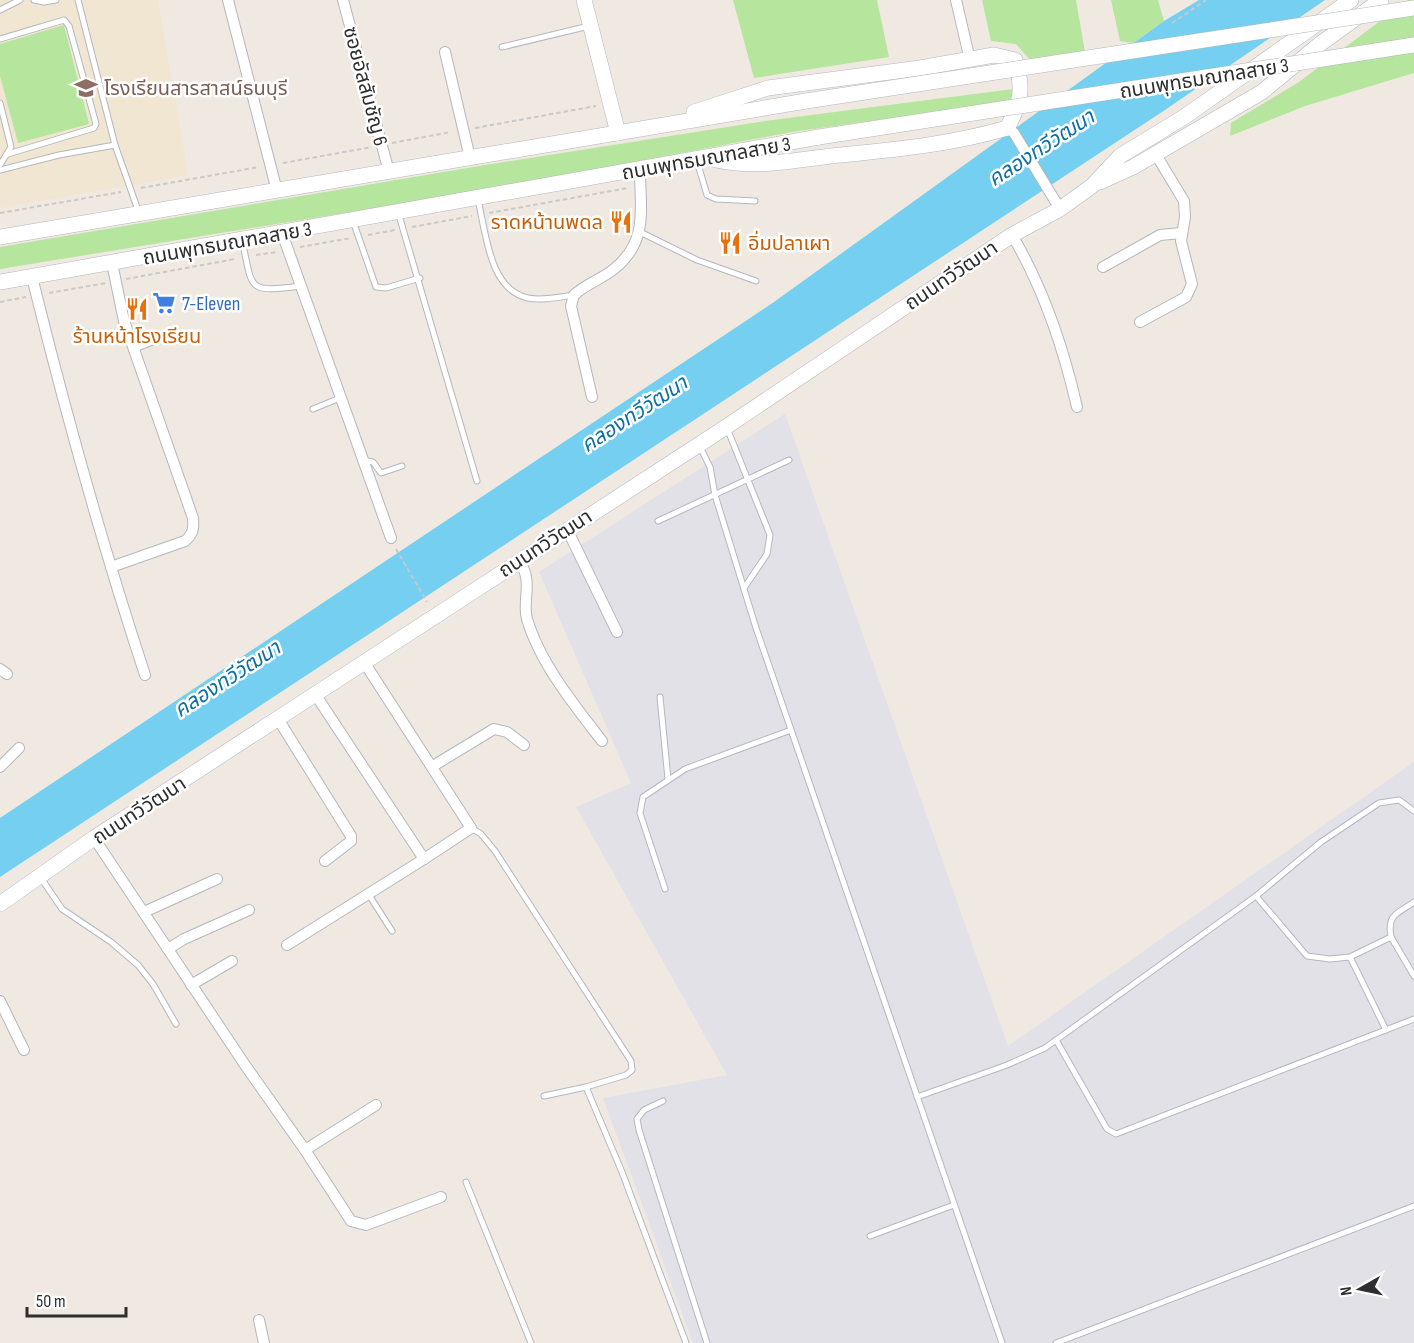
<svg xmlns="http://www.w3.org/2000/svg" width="1414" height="1343" font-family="'Sofia Sans Condensed','Noto Sans Thai',sans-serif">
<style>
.industrial{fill:#e3e1e8}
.education{fill:#f0e6d1}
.green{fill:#b6e59e}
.water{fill:#75cff0}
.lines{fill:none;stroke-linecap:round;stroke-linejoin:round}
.lane-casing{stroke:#b4b7c1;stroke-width:7}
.street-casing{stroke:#b4b7c1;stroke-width:12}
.secondary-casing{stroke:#b4b7c1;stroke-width:16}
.path{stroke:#c9c9c9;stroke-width:2;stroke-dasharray:4.5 3;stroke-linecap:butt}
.lane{stroke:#fff;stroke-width:5}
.street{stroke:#fff;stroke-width:10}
.secondary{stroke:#fff;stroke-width:15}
.secondary-bridge-casing{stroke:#b4b7c1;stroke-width:16;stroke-linecap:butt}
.secondary-bridge{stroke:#fff;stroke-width:15}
.labels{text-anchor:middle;stroke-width:5;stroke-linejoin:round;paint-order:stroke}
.street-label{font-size:20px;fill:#2e2e2e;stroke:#fff}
.education-label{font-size:20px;fill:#785e54;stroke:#fff;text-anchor:start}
.food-label{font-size:20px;fill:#c56008;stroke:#fff;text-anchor:end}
.shop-label{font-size:20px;fill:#366cbe;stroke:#fff;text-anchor:start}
.water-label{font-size:21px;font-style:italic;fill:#0d6fa3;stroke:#fff}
</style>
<rect width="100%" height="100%" fill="#efe9e1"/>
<path class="industrial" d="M785,414l223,632 406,-284v581h-721l-90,-245 124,-23 -151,-268 55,-24 -92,-211z"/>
<path class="education" d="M0,0h158l30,175 -188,33z"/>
<g class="green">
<path d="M733,0h144l12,57 -135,21z"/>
<path d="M982,0h94l11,64 -47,7 -24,-27 -25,-3z"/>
<path d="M1111,0h47l6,21 -31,22 -13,-2z"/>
<path d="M1408,0h6v73l-109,33 -75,30 1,-13 68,-41z"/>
<path d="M64,25l25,99 -71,19 -18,-67v-32z"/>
<path d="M1013,89l1,12 -222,31 -294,56 -498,81v-22l479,-81 286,-45z"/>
</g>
<path class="water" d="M1199,0h126l-160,110 -1165,767v-59l774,-516 390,-281z"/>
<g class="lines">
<g class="lane-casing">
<g id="lane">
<path d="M34,0l10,2 12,-2"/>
<path d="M78,0l37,145"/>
<path d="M0,10l20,-10"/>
<path d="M0,39l64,-19 5,6 27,98 -2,4 -86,26"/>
<path d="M502,47l87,-21"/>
<path d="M0,103l11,44 -11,18"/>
<path d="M697,161l10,34 9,4 39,2"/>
<path d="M0,170l59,-15 56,-10 24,68"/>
<path d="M478,200c8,32 11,90 50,98 14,3 31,-1 46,-3"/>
<path d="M398,212l79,269"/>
<path d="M353,221l23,66 10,1 34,-10"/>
<path d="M640,232l57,28 59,21"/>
<path d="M242,240c11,50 4,53 58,46"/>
<path d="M135,349l33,-13"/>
<path d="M313,409l27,-11"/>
<path d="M727,428l43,107 -3,19 -23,34"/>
<path d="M700,447l10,20 5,28 41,133 246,715"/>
<path d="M363,460l10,2 8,11 21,-7"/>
<path d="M658,521l131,-61"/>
<path d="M660,697l8,82"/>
<path d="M471,828l10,6 14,17 136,210 1,9 -6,5 -40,12 36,85 64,171"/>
<path d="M41,878l21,31 49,33 27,23 15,19 23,40"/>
<path d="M665,889l-25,-76 3,-16 42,-28 106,-39"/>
<path d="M369,895l23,36"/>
<path d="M1256,896l51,60 23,3 20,-2"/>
<path d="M1391,937c-4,-23 6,-23 23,-35"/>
<path d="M1386,1030l-36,-73 41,-20 23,39"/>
<path d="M1056,1040l51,89 9,5 298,-115"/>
<path d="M544,1096l42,-9"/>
<path d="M917,1097l90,-32 38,-17 211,-152 65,-54 58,-39 20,-3 15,11"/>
<path d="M663,1101l-19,9 -7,9 2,11 68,213"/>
<path d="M466,1182l65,161"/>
<path d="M870,1236l84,-31"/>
<path d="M1056,1343l358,-137"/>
</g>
</g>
<g class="street-casing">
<g id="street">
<path d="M228,0l49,191"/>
<path d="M343,0l46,172"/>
<path d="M956,0l14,60"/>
<path d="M445,52l25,106"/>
<path d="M1007,128l7,5 46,76"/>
<path d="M282,233l109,305"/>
<path d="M1012,235c32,54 51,111 65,172"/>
<path d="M1103,267l57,-32 22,-2"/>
<path d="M32,277c33,134 70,267 113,398"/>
<path d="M1140,322l46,-25 6,-13 -11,-43 4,-24 -1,-16 -29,-48"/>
<path d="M592,397l-21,-91 3,-11c12,-11 28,-16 40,-26 35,-28 26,-60 26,-100"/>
<path d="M567,529l50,103"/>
<path d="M520,560c2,5 5,11 6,17 3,14 -3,27 1,42 13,44 47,86 75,122"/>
<path d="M111,567l74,-26c8,-7 9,-12 8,-23l-69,-197 -12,-58"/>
<path d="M364,662l107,166 -47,31"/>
<path d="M0,669l7,5"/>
<path d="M278,719l73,117v5l-26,20"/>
<path d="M433,766l61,-37 13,3 17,13"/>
<path d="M0,767l19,-19"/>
<path d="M94,838l151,227 60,85"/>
<path d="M144,912l73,-33"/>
<path d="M287,945l137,-86 -109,-165"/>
<path d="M168,949l16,-10 65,-29"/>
<path d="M191,985l41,-24"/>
<path d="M0,1001l24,49"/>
<path d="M376,1105l-71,45 46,71 15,4 75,-28"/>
<path d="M259,1320l5,23"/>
</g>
</g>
<g class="secondary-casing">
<g id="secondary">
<path d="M584,0l34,133"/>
<path d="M694,112l74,-24 152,-20 74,-13 21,5c9,28 6,43 -8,68 -57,17 -117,22 -176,28 -40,5 -80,13 -119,3"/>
<path d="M1100,182l33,-15 129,-75 58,-48 61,-44"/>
<path d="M0,237l806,-136"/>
<path d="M0,282l819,-145"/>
<path d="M0,904l94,-66 632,-411 286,-192 48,-26 32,-23 28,-30 64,-39 167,-117"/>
</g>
</g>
<g class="path">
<path d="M1172,23l34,-23"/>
<path d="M475,128l121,-22"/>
<path d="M392,143l59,-11"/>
<path d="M283,163l89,-16"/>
<path d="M141,188l118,-21"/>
<path d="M0,213l121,-21"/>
<path d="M489,213l139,-25"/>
<path d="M412,227l60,-11"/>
<path d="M368,235l27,-5"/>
<path d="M300,247l51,-9"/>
<path d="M256,255l21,-3"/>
<path d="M126,279l109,-20"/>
<path d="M49,293l57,-10"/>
<path d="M0,302l26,-5"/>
<path d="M396,549l31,53"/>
</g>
<use href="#lane" class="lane"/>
<use href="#street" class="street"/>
<use href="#secondary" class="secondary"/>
<g class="secondary-bridge-casing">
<g id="secondary-bridge">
<path d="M806,101l608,-93"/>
<path d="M819,137l595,-92"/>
</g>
</g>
<use href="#secondary-bridge" class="secondary-bridge"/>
</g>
<defs>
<g id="school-bare" transform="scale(1.8)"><path d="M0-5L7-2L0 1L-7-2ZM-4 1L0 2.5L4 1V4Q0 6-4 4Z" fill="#8d6e63" stroke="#fff" stroke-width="2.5" paint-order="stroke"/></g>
<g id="restaurant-bare" transform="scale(1.8)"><path d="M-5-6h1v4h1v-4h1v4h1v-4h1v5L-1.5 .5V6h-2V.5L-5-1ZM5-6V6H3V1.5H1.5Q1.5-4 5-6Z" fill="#e8710a" stroke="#fff" stroke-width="2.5" paint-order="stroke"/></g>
<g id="supermarket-bare" transform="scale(1.8)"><path d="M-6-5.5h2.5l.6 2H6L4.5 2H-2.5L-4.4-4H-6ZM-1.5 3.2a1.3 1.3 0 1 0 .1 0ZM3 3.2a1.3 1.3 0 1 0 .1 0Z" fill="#3f7fe0" stroke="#fff" stroke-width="2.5" paint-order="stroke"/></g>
</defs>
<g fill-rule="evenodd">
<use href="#school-bare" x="86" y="88"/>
<use href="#restaurant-bare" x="621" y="222"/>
<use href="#restaurant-bare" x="730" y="243"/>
<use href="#supermarket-bare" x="164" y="303"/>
<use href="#restaurant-bare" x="137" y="309"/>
</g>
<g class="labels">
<g class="street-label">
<text transform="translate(1204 78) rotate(-9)" y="7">ถนนพุทธมณฑลสาย 3</text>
<text transform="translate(366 86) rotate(75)" y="7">ซอยอัสสัมชัญ 6</text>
<text transform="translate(706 158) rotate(-10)" y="7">ถนนพุทธมณฑลสาย 3</text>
<text transform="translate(227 243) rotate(-10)" y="7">ถนนพุทธมณฑลสาย 3</text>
<text transform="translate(951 275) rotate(-34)" y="7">ถนนทวีวัฒนา</text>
<text transform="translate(545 543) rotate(-33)" y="7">ถนนทวีวัฒนา</text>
<text transform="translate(139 810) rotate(-33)" y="7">ถนนทวีวัฒนา</text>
</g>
<g class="education-label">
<text x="104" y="95">โรงเรียนสารสาสน์ธนบุรี</text>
</g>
<g class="food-label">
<text x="603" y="229">ราดหน้านพดล</text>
<text x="748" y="250" text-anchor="start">อิ่มปลาเผา</text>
<text x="137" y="343" text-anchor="middle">ร้านหน้าโรงเรียน</text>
</g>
<g class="shop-label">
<text x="182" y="310">7-Eleven</text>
</g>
<g class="water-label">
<text transform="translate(1041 148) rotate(-33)" y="7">คลองทวีวัฒนา</text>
<text transform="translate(634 414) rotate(-33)" y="7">คลองทวีวัฒนา</text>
<text transform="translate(227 679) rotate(-33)" y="7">คลองทวีวัฒนา</text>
</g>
</g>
<g transform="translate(1360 1289) rotate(261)" stroke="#ffffff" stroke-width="4.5" paint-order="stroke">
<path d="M0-4.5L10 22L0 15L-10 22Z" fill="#2e2e2e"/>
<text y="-9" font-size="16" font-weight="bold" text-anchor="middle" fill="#2e2e2e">N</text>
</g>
<path d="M27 1307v9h99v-9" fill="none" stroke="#2e2e2e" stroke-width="3"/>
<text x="36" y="1307" font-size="18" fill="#2e2e2e" stroke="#ffffff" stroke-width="4.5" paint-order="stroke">50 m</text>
</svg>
